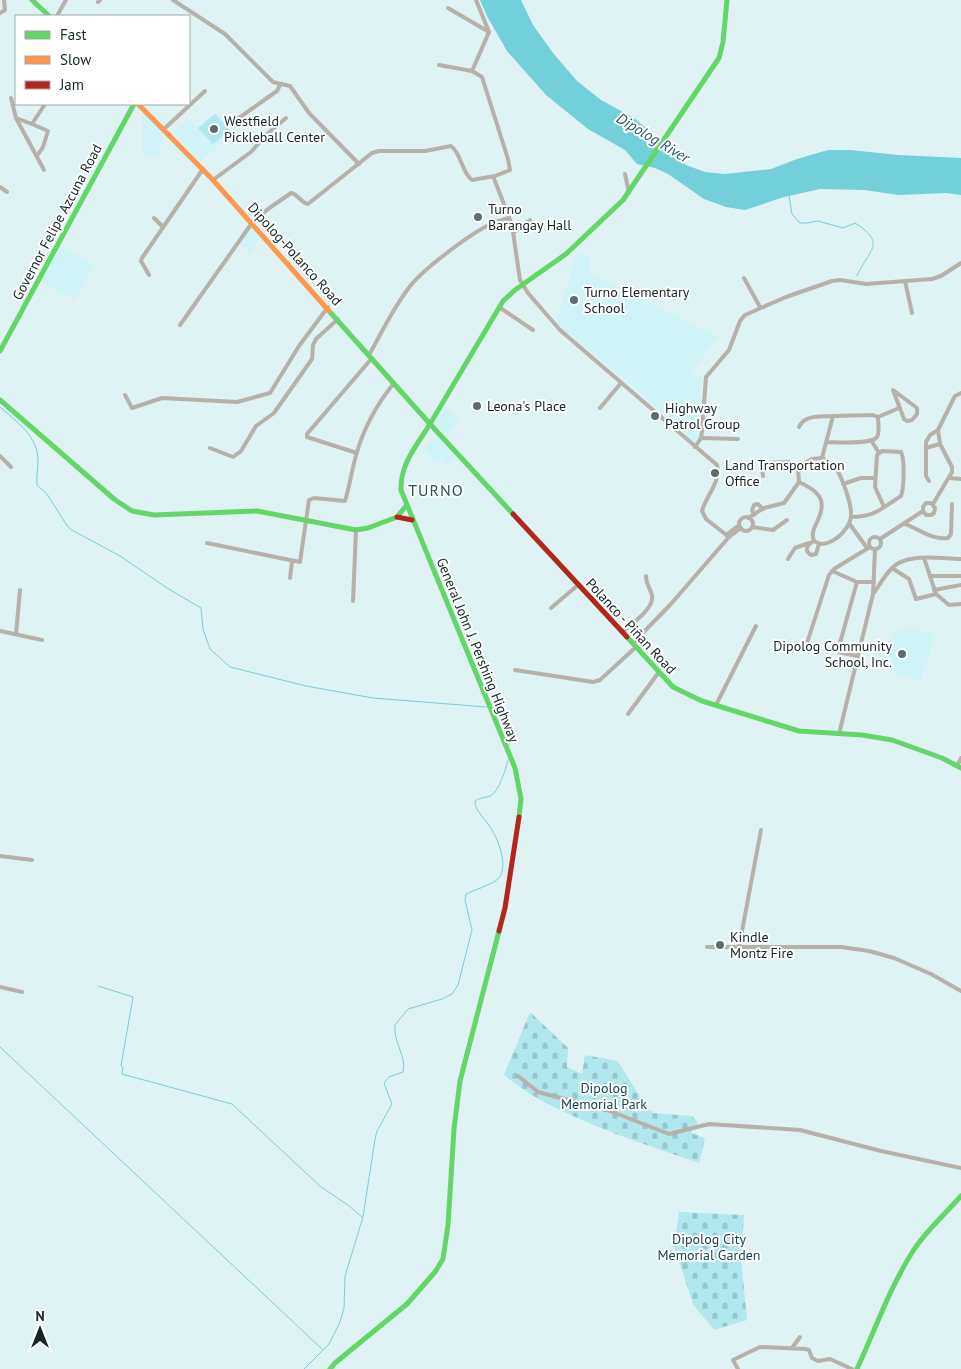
<svg xmlns="http://www.w3.org/2000/svg" width="961" height="1369" font-family="'PT Sans',sans-serif">
<style>
.built{fill:#cef4f8}
.cemetery{fill:url(#cemetery-stones)}
.garden{fill:#b0e8ee}
.water{fill:#73cfda}
.lines{fill:none;stroke-linecap:round;stroke-linejoin:round}
.stream{stroke:#73cfda;stroke-width:1}
.street{stroke:#b7b1a9;stroke-width:4}
.fast{stroke:#63d668;stroke-width:5}
.slow{stroke:#ff974d;stroke-width:5}
.jam{stroke:#b3261e;stroke-width:5}
.poi-dot{fill:#5c6d6f;stroke:#fff;stroke-width:2}
.labels{text-anchor:middle;stroke-width:4;stroke-linejoin:round;paint-order:stroke}
.poi-label{font-size:14px;fill:#152527;stroke:#fff;text-anchor:start}
.street-label{font-size:14px;fill:#152527;stroke:#fff}
.park-label{font-size:14px;fill:#10474d;stroke:#fff}
.water-label{font-size:15px;font-style:italic;fill:#25595f;stroke:#fff}
.quarter-label{font-size:16px;letter-spacing:1px;fill:#284f54;stroke:#fff}
</style>
<defs>
<pattern id="cemetery-stones" width="16" height="16" patternUnits="userSpaceOnUse" patternTransform="scale(1.25)"><rect width="16" height="16" fill="#b0e8ee"/><path d="M2 7V4a2 2 0 0 1 4 0v3zM10 15v-3a2 2 0 0 1 4 0v3z" fill="#96c7cc"/></pattern>
</defs>
<rect width="100%" height="100%" fill="#dff2f4"/>
<g class="built">
<path d="M215,113l18,19 -33,30 -27,-30 15,-13 9,10z"/>
<path d="M146,114l18,18 -2,3 -4,23 -15,-3v-38z"/>
<path d="M250,227h3l7,9 -9,18 -12,-11z"/>
<path d="M59,246l34,18 -18,36 -35,-19z"/>
<path d="M577,254l13,1 -1,18 130,64 -27,33 10,8 -3,60 -4,4 -5,-3 -69,-64 -40,-31 -26,-22z"/>
<path d="M445,409l15,10 -13,17 -12,-13z"/>
<path d="M436,438l19,20 -8,8 -7,-7 -3,3 -14,-12z"/>
<path d="M912,628l24,6 -16,47 -24,-8 -1,-4 -10,-11 -10,-3 3,-2 1,-4 8,2 6,-16 5,-4z"/>
</g>
<g class="cemetery">
<path d="M530,1012l38,36 -1,19 15,7 3,-19 33,6 25,41 10,11 39,3 6,7 -5,5 -2,5 14,5 -6,25c-43,-15 -85,-28 -126,-47 -25,-11 -48,-23 -69,-41z"/>
<path d="M679,1212l65,3 -3,43 6,62 -33,10 -21,-26 -19,-58z"/>
</g>
<path class="garden" d="M215,114l15,16 -17,14 -15,-16z"/>
<path class="water" d="M480,0h41l12,25 20,28 24,28 24,19 33,18 37,31 15,16 19,7 20,2 46,-5 26,-10 31,-9h22l48,5 63,3v37l-15,-2 -47,2 -35,-5 -44,-1 -36,8 -39,13 -19,-3 -22,-8 -36,-25 -13,-6 -18,-4 -12,-14 -37,-21 -42,-34 -39,-44 -20,-35z"/>
<g class="lines">
<g class="stream">
<path d="M789,196l3,18 8,9h7l11,-2 25,7 12,-5c33,21 13,27 2,53"/>
<path d="M0,407c17,15 38,29 38,54 0,8 -2,16 -1,24l10,9 19,30 4,5 50,27 47,32 34,20 2,21 7,20 20,18 76,19 67,12 113,9"/>
<path d="M494,708h4l12,29 -1,8"/>
<path d="M98,986l35,11 -12,69 2,1 -1,7 110,30 89,83 27,18 14,12"/>
<path d="M0,1047l322,302"/>
<path d="M304,1369l25,-25 11,-22 4,-14 1,-32 18,-59 12,-78 2,-8 15,-27 -8,-21 5,-6 14,-5c4,-16 -10,-29 -8,-47l13,-16 34,-10 10,-5 6,-9 14,-55 -7,-30 1,-6c8,-4 25,-9 32,-15 12,-12 -1,-44 -10,-55 -5,-7 -13,-14 -13,-23 6,-4 10,-3 15,-5 9,-4 16,-28 18,-36"/>
</g>
<g class="street">
<path d="M173,0l52,34 48,48 17,4 19,27 50,51"/>
<path d="M476,0l13,32"/>
<path d="M98,2l2,-2"/>
<path d="M448,8l41,24 -17,39"/>
<path d="M0,13l5,-3 -1,-10"/>
<path d="M57,16l9,-16"/>
<path d="M11,98l5,20 28,52"/>
<path d="M16,118l16,6 13,-20"/>
<path d="M236,120l41,-29 3,-6"/>
<path d="M32,124l16,7 -5,16 -6,9"/>
<path d="M164,129l41,-38"/>
<path d="M625,174l4,19"/>
<path d="M493,176l19,49 8,55 8,13 32,37 157,135c4,17 -11,31 -15,46l4,8 23,18"/>
<path d="M213,180l38,-28 15,-17 20,-17"/>
<path d="M0,187l7,5"/>
<path d="M154,218l9,9"/>
<path d="M514,232l16,-12"/>
<path d="M149,275l-8,-14 1,-3 61,-89"/>
<path d="M744,278l16,29"/>
<path d="M905,281l7,32"/>
<path d="M499,307l34,23"/>
<path d="M180,325l72,-102 16,-14 23,-16c7,1 10,10 17,11l64,-51 7,-2h46l26,-5c11,8 10,26 21,34l23,-4 15,-6 -2,-11 -26,-82 -10,-6 -33,-6"/>
<path d="M369,355c13,-23 25,-49 42,-70 14,-17 60,-52 80,-61 6,-3 12,-4 18,-6"/>
<path d="M893,390l24,18v6l-5,6 -5,1 -3,-2z"/>
<path d="M125,395l7,13 30,-10 75,4 33,-9 29,-47 29,-39"/>
<path d="M600,408l21,-25"/>
<path d="M878,417l21,-9"/>
<path d="M799,427c6,-13 22,-10 34,-11"/>
<path d="M701,438l37,1"/>
<path d="M871,440l8,13"/>
<path d="M695,447l6,-9 1,-7 4,-54 23,-27 11,-29 5,-6 41,-18 46,-16 8,-1 26,4 66,-5 9,-3 20,-13"/>
<path d="M210,448l23,9 8,-6 15,-25 18,-13 38,-54 1,-14 3,-6 22,-20"/>
<path d="M926,448l14,-4"/>
<path d="M357,453l-50,-16v-3l65,-76"/>
<path d="M0,456l11,11"/>
<path d="M763,476l-1,-8 4,-5 23,-1 9,7"/>
<path d="M950,478l11,1"/>
<path d="M929,481l-3,-5v-34l4,-7 8,-5 17,-34 6,-3"/>
<path d="M799,482c20,9 29,18 18,40 -3,7 -6,11 -3,19 13,10 36,-10 37,-25 1,-11 -9,-40 -16,-49 -4,-4 -8,-6 -13,-9"/>
<path d="M843,484l18,-6h14"/>
<path d="M933,504l19,-32v-5l-12,-23 -2,-14"/>
<path d="M754,515l-2,-5 2,-5 4,-1 5,5"/>
<path d="M851,517c24,0 31,-9 50,-21 3,-8 4,-36 0,-44l-19,-1 -5,4 -2,32 9,20"/>
<circle cx="746" cy="524" r="7"/>
<path d="M748,518l16,-10 20,-5 15,-21 -1,-13 4,-5 10,-5 10,-1 11,-42 40,-1 5,2c0,6 2,15 -1,20 -6,8 -41,5 -51,5"/>
<path d="M849,523l18,25"/>
<path d="M905,524c16,6 26,16 43,14l3,-4 1,-30"/>
<path d="M752,527l21,3 14,-10"/>
<path d="M726,535l13,-10"/>
<circle cx="875" cy="543" r="6"/>
<path d="M880,539l43,-28v-4l3,-4h5l4,5 -1,5 -3,2h-5l-3,-4"/>
<path d="M814,541c-6,3 -11,9 -3,14l5,-1 3,-10"/>
<path d="M207,543l93,19 9,-62 5,-2 31,3c5,-16 7,-33 12,-49 8,-27 20,-48 37,-69"/>
<path d="M924,558l12,36 13,11 12,-1"/>
<path d="M788,559l7,-11 14,-5"/>
<path d="M892,568l17,11 7,20 20,-5"/>
<path d="M832,571l25,11h17"/>
<path d="M930,576h31"/>
<path d="M290,578l2,-16"/>
<path d="M857,582l-19,68 1,2 18,4"/>
<path d="M934,590l27,-5"/>
<path d="M873,594c6,-8 11,-18 19,-26 16,-16 49,-9 69,-9"/>
<path d="M353,601l3,-71"/>
<path d="M551,608l27,-23"/>
<path d="M0,631l42,9"/>
<path d="M622,632c10,-8 33,-24 30,-37 -2,-7 -6,-11 -6,-19"/>
<path d="M16,634l4,-44"/>
<path d="M633,643l37,-38 59,-68 12,-9"/>
<path d="M807,643l22,-68 5,-6 36,-22"/>
<path d="M515,670l78,12 7,-2 36,-33"/>
<path d="M716,705l40,-79"/>
<path d="M628,714l31,-42"/>
<path d="M839,734l34,-140 2,-45"/>
<path d="M957,766l4,-8"/>
<path d="M761,830l-22,117h102l28,4 25,7 37,16 30,17"/>
<path d="M0,856l32,4"/>
<path d="M707,947h32"/>
<path d="M0,987l22,5"/>
<path d="M518,1076l20,16 72,19 59,23 40,-10 91,6 81,21 80,17"/>
<path d="M792,1348l8,-11"/>
<path d="M738,1369l-5,-9 27,-13 45,2 4,1 3,8 6,3 12,-2 22,10"/>
</g>
<g class="fast">
<path d="M32,0l17,16"/>
<path d="M329,311l101,113c-13,21 -30,40 -29,66l114,278 6,31 -2,18"/>
<path d="M0,351l134,-247"/>
<path d="M0,400l114,99 18,12 22,4 103,-4 99,19 12,-2 29,-11 9,-11"/>
<path d="M513,514l-83,-90 73,-123 12,-11 51,-36 57,-54 96,-142 4,-16 4,-42"/>
<path d="M627,637l46,50 29,14 97,30 63,4 30,5 50,18 19,10"/>
<path d="M330,1369l5,-6 72,-59 28,-32 8,-13 5,-34 6,-96 6,-48 39,-150"/>
<path d="M857,1369c18,-39 33,-82 56,-118 13,-20 32,-37 48,-55"/>
</g>
<path class="slow" d="M138,104l75,76 116,131"/>
<g class="jam">
<path d="M513,514l114,123"/>
<path d="M397,517l15,3"/>
<path d="M499,931l6,-23 14,-91"/>
</g>
</g>
<g class="poi-dot">
<circle cx="214" cy="129" r="5"/>
<circle cx="478" cy="217" r="5"/>
<circle cx="574" cy="300" r="5"/>
<circle cx="477" cy="406" r="5"/>
<circle cx="655" cy="416" r="5"/>
<circle cx="715" cy="473" r="5"/>
<circle cx="902" cy="654" r="5"/>
<circle cx="720" cy="945" r="5"/>
</g>
<g class="labels">
<g class="poi-label">
<text x="224" y="126">Westfield<tspan x="224" dy="16">Pickleball Center</tspan></text>
<text x="488" y="214">Turno<tspan x="488" dy="16">Barangay Hall</tspan></text>
<text x="584" y="297">Turno Elementary<tspan x="584" dy="16">School</tspan></text>
<text x="487" y="411">Leona's Place</text>
<text x="665" y="413">Highway<tspan x="665" dy="16">Patrol Group</tspan></text>
<text x="725" y="470">Land Transportation<tspan x="725" dy="16">Office</tspan></text>
<text x="892" y="651" text-anchor="end">Dipolog Community<tspan x="892" dy="16">School, Inc.</tspan></text>
<text x="730" y="942">Kindle<tspan x="730" dy="16">Montz Fire</tspan></text>
</g>
<g class="street-label">
<text transform="translate(57 222) rotate(-62)" y="5">Governor Felipe Azcuna Road</text>
<text transform="translate(295 254) rotate(48)" y="5">Dipolog-Polanco Road</text>
<text transform="translate(631 626) rotate(47)" y="5">Polanco - Piñan Road</text>
<text transform="translate(478 650) rotate(68)" y="5">General John J. Pershing Highway</text>
</g>
<g class="park-label">
<text x="604" y="1093">Dipolog<tspan x="604" dy="16">Memorial Park</tspan></text>
<text x="709" y="1244">Dipolog City<tspan x="709" dy="16">Memorial Garden</tspan></text>
</g>
<g class="water-label">
<text transform="translate(653 138) rotate(31)" y="5">Dipolog River</text>
</g>
<g class="quarter-label">
<text x="436" y="496">TURNO</text>
</g>
</g>
<rect x="15" y="15" width="175" height="90" fill="#ffffff" stroke="#a1a8a9"/>
<rect x="25" y="31" width="25" height="8" fill="#63d668" stroke="#a1a8a9"/>
<text x="60" y="40" font-size="15" fill="#152527">Fast</text>
<rect x="25" y="56" width="25" height="8" fill="#ff974d" stroke="#a1a8a9"/>
<text x="60" y="65" font-size="15" fill="#152527">Slow</text>
<rect x="25" y="81" width="25" height="8" fill="#b3261e" stroke="#a1a8a9"/>
<text x="60" y="90" font-size="15" fill="#152527">Jam</text>
<g transform="translate(40 1329)" stroke="#ffffff" stroke-width="4" paint-order="stroke">
<path d="M0-4L9 19L0 12L-9 19Z" fill="#152527"/>
<text y="-8" font-size="14" font-weight="bold" text-anchor="middle" fill="#152527">N</text>
</g>
</svg>
